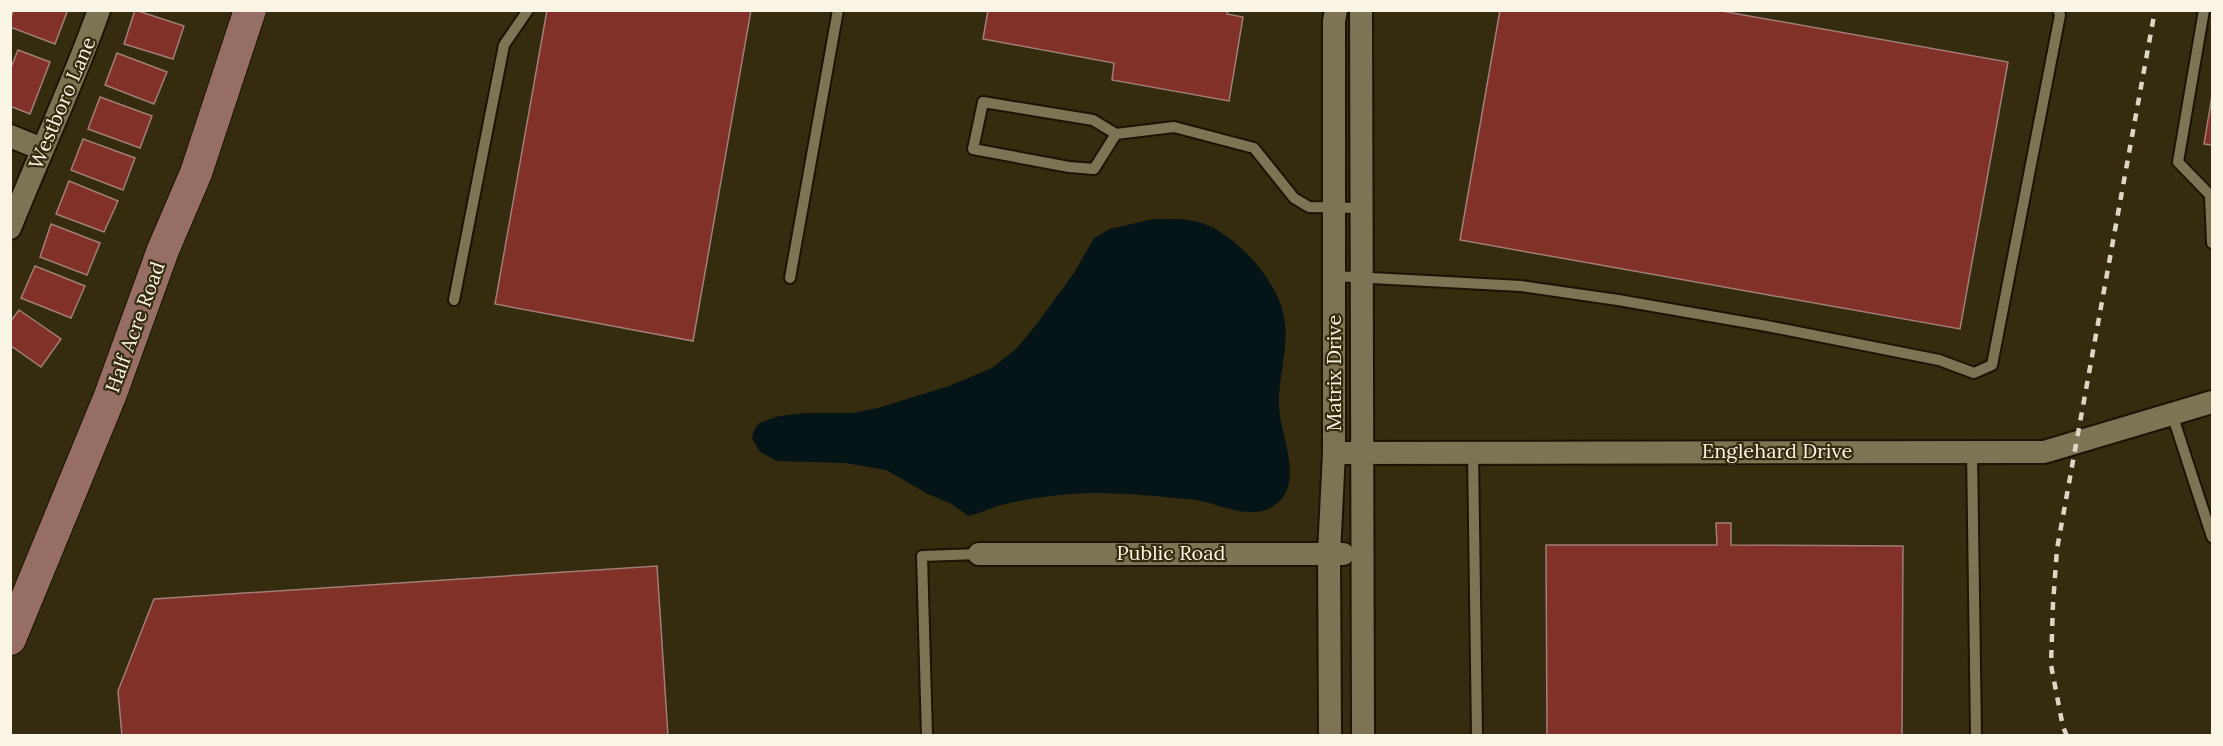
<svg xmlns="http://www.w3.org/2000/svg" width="2223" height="746" font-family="Lora,serif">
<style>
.water{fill:#051417}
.building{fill:#813127;stroke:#a27e78;stroke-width:1.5}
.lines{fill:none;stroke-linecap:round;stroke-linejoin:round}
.lane-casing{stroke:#1c1400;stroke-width:14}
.street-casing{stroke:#1c1400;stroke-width:26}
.secondary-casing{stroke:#1c1400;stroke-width:34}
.lane{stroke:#7d7355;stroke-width:10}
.street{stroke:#7d7355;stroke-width:22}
.secondary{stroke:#966e63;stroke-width:32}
.rail{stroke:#ddd7c4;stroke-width:4.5;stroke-dasharray:8 8;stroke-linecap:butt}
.labels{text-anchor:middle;stroke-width:4.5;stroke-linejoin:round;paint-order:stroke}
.street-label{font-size:20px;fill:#f9f4e3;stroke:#352c0f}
</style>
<rect width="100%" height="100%" fill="#352c0f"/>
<path class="water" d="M1153,219c16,0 34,-1 49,4 37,13 80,62 83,101 3,27 -7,54 -6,82 1,30 28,81 -7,101 -5,3 -12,5 -18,5 -17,1 -36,-7 -53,-11 -9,-2 -18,-2 -27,-3 -43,-5 -88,-8 -131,-1 -15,2 -30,5 -45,9 -10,3 -20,8 -30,10l-16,-12 -24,-10 -42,-24 -41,-7 -68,-2 -17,-9 -8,-14 2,-8 5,-7 20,-7 26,-3h47l26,-5 71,-22 43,-18 24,-19 20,-24 38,-52 20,-35 16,-9z"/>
<g class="building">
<path d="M14,10h49l4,2 -12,32 -45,-17v-8z"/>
<path d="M135,10l49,16 -11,33 -49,-15z"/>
<path d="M547,10h204l-58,331 -198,-37z"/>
<path d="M988,10h240l-1,4 16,3 -14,84 -117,-21 2,-17 -131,-24z"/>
<path d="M1500,10h216l292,52 -48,267 -500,-89z"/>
<path d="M18,50l32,12 -20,52 -20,-8v-36z"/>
<path d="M117,53l50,19 -13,32 -49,-19z"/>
<path d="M2212,96v49l-8,-1z"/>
<path d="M100,97l52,19 -12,32 -52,-19z"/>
<path d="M83,139l52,19 -12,32 -52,-20z"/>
<path d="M69,181l49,20 -14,31 -48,-18z"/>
<path d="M51,224l49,19 -13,32 -47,-18z"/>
<path d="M35,266l50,20 -14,32 -50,-20z"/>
<path d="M19,310l42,29 -20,28 -31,-22v-23z"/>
<path d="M1716,523h15v22l172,1 -1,190h-355l-1,-191h171z"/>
<path d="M657,566l11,170h-546l-4,-45 36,-92z"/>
</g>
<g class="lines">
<g class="lane-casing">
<g id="lane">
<path d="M2204,10l-26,152 32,33 2,48"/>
<path d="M1116,134l-23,-14 -110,-18 -10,47 96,18 25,2 22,-35 58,-7 80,21 40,50 15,9 53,1"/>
<path d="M1334,276l187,10 97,14 149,26 172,34 35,13 18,-8 68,-350 -2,-5"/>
<path d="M790,278l48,-268"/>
<path d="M454,300l50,-255 24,-35"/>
<path d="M2172,414l40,123"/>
<path d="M1473,451l4,285"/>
<path d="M1972,451l4,285"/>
<path d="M927,736l-5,-180 57,-2"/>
</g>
</g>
<g class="street-casing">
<g id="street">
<path d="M1361,10l2,726"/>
<path d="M10,136l32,13"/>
<path d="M10,228c29,-73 63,-144 89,-218"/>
<path d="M1334,453l710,-1 168,-50"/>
<path d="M979,554h364"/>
<path d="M1330,736l-1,-183 5,-100v-432l2,-11"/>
</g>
</g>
<g class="secondary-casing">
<path id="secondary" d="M10,639l100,-243 53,-146 33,-77 54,-163"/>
</g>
<use href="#lane" class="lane"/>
<use href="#street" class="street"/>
<use href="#secondary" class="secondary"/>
<path class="rail" d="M2067,736l-4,-9 -12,-62 2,-61 4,-55 98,-539"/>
</g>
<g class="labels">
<g class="street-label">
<text transform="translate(62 103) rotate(-67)" y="7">Westboro Lane</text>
<text transform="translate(135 327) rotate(-70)" y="7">Half Acre Road</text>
<text transform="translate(1334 373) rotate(-90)" y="7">Matrix Drive</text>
<text x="1777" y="458">Englehard Drive</text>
<text x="1171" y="560">Public Road</text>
</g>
</g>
<rect width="2223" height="746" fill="none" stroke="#f9f4e3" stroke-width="24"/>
</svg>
